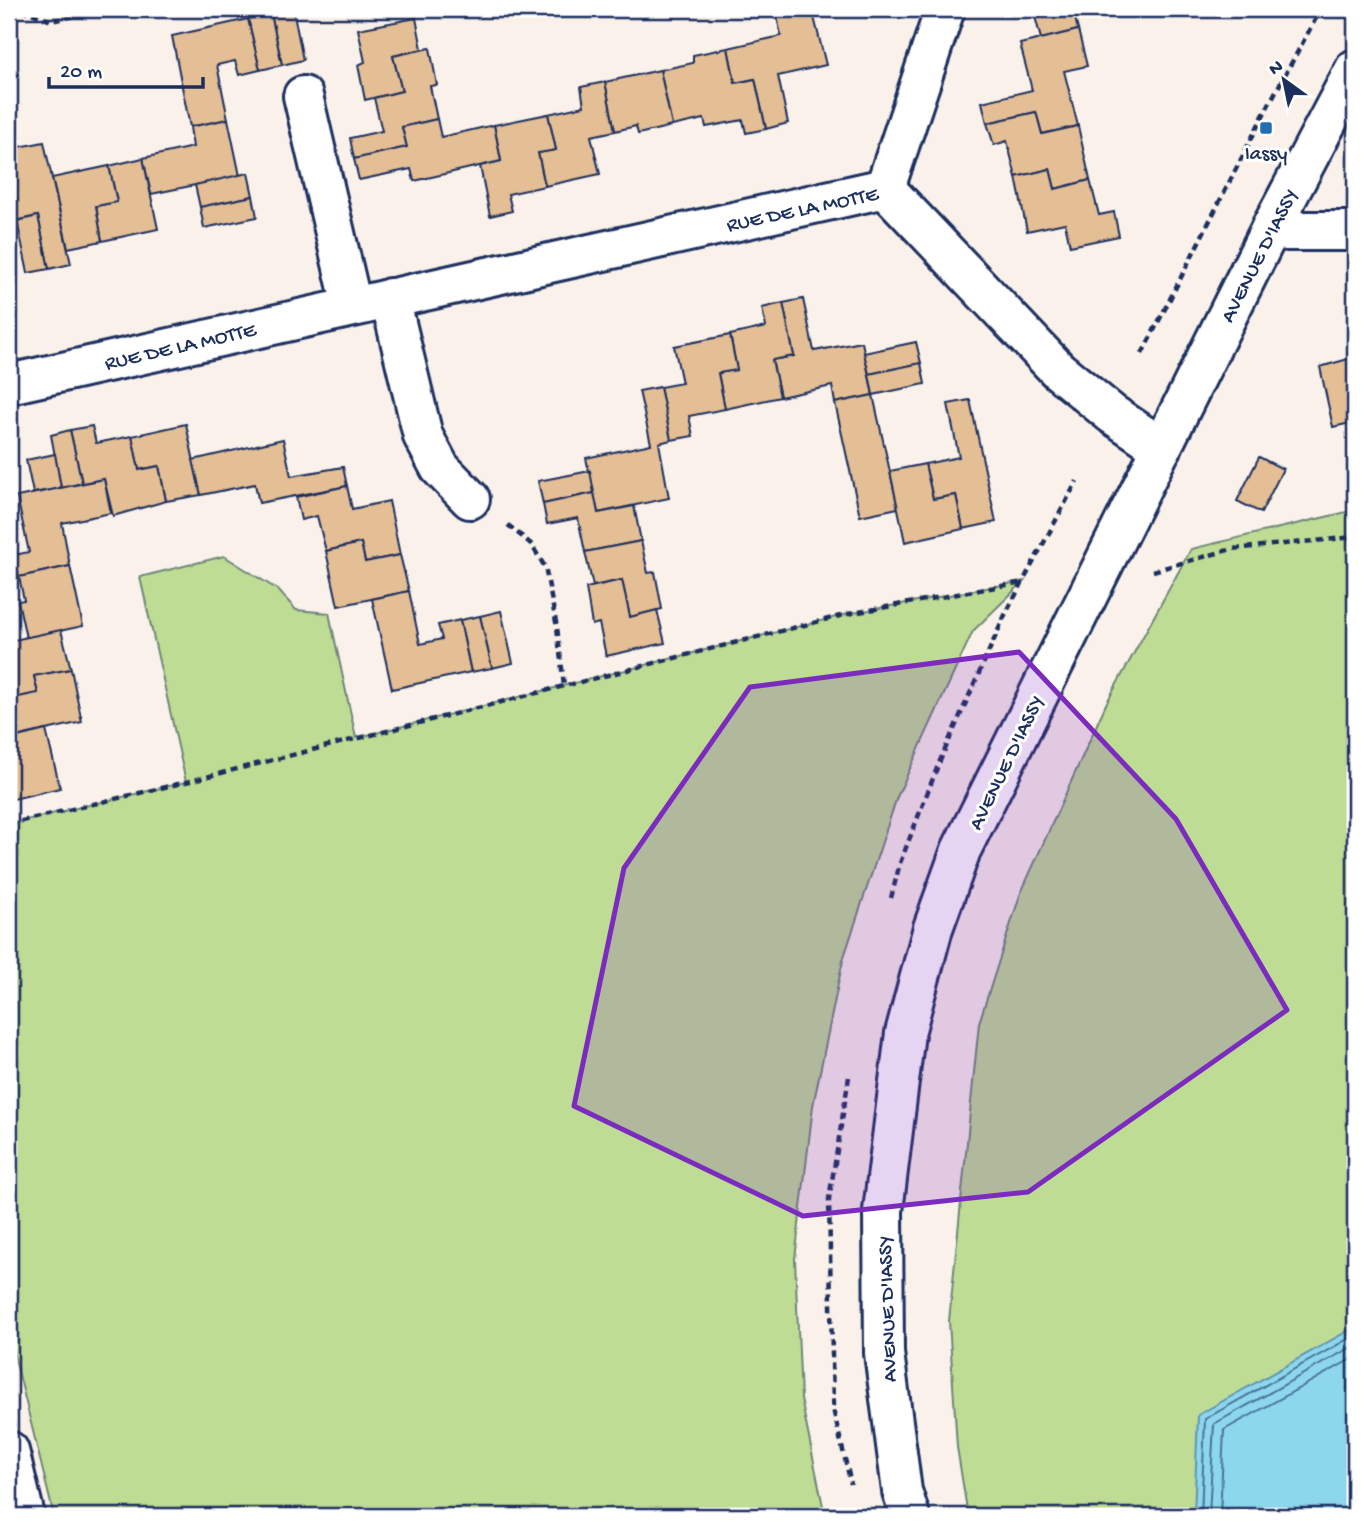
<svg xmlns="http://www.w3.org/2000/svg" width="1364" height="1525" font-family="'Gochi Hand',sans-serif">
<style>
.green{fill:#bfdc94;stroke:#6d8679;stroke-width:2}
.water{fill:#8dd7ed;stroke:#5f94b4;stroke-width:2}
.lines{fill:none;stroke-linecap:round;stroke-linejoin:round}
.shore{stroke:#497297;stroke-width:2}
.building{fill:#e4be94;stroke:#1b2f5e;stroke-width:2}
.minor-casing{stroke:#1b2f5e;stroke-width:44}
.tertiary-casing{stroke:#1b2f5e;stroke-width:44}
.path{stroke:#1b2f5e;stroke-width:4.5;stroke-dasharray:7 5;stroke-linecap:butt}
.minor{stroke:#fff;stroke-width:38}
.tertiary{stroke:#fff;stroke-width:38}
.marked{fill:#7b2cbf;fill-opacity:0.2;stroke:#7b2cbf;stroke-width:5;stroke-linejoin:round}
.poi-dot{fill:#1f6fb2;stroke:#fff;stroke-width:2.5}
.labels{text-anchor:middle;stroke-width:6;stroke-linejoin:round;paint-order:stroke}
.poi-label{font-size:21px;fill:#1b2f5e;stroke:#fff}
.street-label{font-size:21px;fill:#1b2f5e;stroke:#fff}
</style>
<rect width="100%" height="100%" fill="#faf2ea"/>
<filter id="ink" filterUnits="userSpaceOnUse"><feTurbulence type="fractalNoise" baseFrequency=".0143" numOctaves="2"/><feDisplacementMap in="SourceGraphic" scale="14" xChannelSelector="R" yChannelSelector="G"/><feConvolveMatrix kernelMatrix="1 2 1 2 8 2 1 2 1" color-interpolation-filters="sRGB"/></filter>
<g filter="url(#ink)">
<g class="green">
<path d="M1355,510v1006h-387l-11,-69 -8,-126 30,-298 41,-128 86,-191 85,-155z"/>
<path d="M224,556l54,34 18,20 33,3 27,125 492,-124 176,-33 -51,50 -76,166 -54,163 -30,146 -18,153 6,140 24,117h-771l-45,-182v-510l177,-42 -46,-205z"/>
</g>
<path class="water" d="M1355,1327v189h-161l4,-101z"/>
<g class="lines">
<g class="shore">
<path d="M1201,1516l4,-97 150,-84"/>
<path d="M1209,1516l5,-92 141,-79"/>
<path d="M1220,1516l4,-86 131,-73"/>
</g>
</g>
<g class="building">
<path d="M293,9l10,51 -21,5 -11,-51z"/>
<path d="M775,9h36l-34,7z"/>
<path d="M812,9l14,56 -48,11 10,47 -22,6 -11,-50 -20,4 -7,-35 53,-12 -4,-20z"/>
<path d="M1033,9h44l-4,1 5,20 -37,9z"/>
<path d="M271,14l11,51 -22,5 -12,-51z"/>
<path d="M416,18l6,31 -29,7 9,35 -37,9 -7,-35 7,-3 -7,-33z"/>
<path d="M248,19l12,51 -21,5 -4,-14 -18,4 11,54 -38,8 -18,-91z"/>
<path d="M1078,30l9,36 -23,5 14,55 -36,8 -6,-22 -49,11 -5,-21 50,-12 -12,-46z"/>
<path d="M430,48l7,37 -7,1 7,33 -35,8 5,20 -53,12 -4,-21 32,-7 -8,-33 28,-7 -9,-35z"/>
<path d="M728,48l7,35 20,-4 11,50 -20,4 -3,-13 -37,7 -2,-8 -32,7 -12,-56 33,-7v-8z"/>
<path d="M660,70l12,56 -34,8 -2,-8 -21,5 -10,-49z"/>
<path d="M605,82l10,49 -24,5 9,38 -55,12 -7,-33 18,-3 -8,-36 36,-8 -3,-19z"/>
<path d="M1036,112l6,22 36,-8 12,54 -35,9 -5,-20 -34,8 -9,-36 -13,4 -7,-22z"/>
<path d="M548,114l8,36 -18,3 7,33 -37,8 4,17 -22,5 -10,-50 21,-5 -7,-36z"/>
<path d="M228,119l12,57 -89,18 -8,-36 50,-11 -3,-20z"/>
<path d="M437,119l4,18 53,-12 7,36 -87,20 -3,-12 -52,11 -5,-21 53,-12 -5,-20z"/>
<path d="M44,142l27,122 -22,5 -11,-53 -29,6v-73z"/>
<path d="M143,158l15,71 -56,12 -6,-35 21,-4 -8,-36z"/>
<path d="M109,166l8,36 -21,4 6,35 -34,7 -16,-70z"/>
<path d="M1050,169l5,20 35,-9 9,35 15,-3 5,24 -49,10 -5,-23 -38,8 -11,-54z"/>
<path d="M248,173l5,23 -53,11 -5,-22z"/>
<path d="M253,196l4,21 -53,11 -4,-21z"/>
<path d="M38,216l11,53 -21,4 -11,-52z"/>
<path d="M803,299l11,52 48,-9 11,53 -38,8 -3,-17 -52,11 -8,-37 22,-4 -11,-53z"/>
<path d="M783,303l11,53 -22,4 8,37 -55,12 -7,-36 19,-3 -7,-35 36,-8 -4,-19z"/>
<path d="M1355,319v31l-6,-29z"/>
<path d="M730,335l7,35 -19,3 7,36 -36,7 4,20 -22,4 -11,-53 22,-4 -8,-37z"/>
<path d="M916,342l5,21 -52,11 -5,-21z"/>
<path d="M1355,357v65l-22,5 -13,-60z"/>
<path d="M921,363l4,21 -52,11 -4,-21z"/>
<path d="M660,387l11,53 -12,3 10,55 -71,15 -12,-55 65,-14 -12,-53z"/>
<path d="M873,395l25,113 -38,8 -25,-113z"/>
<path d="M970,400l26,122 -33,7 -7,-34 -23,4 -8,-35 34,-7 -11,-53z"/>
<path d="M186,424l15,71 -35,6 -7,-35 -20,4 -7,-34z"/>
<path d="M92,426l4,17 36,-7 7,34 20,-4 7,35 -53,15 -9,-37 -22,4 -12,-53z"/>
<path d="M70,430l12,53 -21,5 -10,-53z"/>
<path d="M283,439l8,37 52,-9 4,19 -88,17 -4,-19 -54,11 -8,-35z"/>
<path d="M55,454l6,34 -28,5 -7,-33z"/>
<path d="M1259,457l24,12 -22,44 -24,-12z"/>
<path d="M925,464l8,35 23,-4 7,34 -58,13 -15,-71z"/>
<path d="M590,471l4,22 -51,11 -5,-23z"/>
<path d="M104,479l7,34 -49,10 8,43 -51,11 -5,-22 15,-3 -12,-55z"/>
<path d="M347,486l5,23 37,-8 11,54 -35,7 -4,-19 -35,8 -9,-35 -16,4 -5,-23z"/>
<path d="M594,493l4,20 36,-7 7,35 -56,11 -7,-34 -31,6 -4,-20z"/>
<path d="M641,541l7,32 7,-1 7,37 -32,8 -8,-37 -29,6 -8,-34z"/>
<path d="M361,543l4,19 35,-7 9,36 -71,15 -12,-55z"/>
<path d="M70,566l13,60 -57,12 -8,-37 6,-1 -5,-23z"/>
<path d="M622,580l8,37 27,-7 8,33 -59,13 -7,-33 -7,2 -6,-37z"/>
<path d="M409,591l11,53 22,-5 -4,-14 22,-5 11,52 -79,17 -20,-90z"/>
<path d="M501,611l12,52 -21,5 -12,-52z"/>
<path d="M480,616l12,52 -21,4 -11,-52z"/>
<path d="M61,630l10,39 -37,7 4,17 -29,6v-58z"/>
<path d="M71,669l11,53 -71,16 -2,-39 29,-6 -4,-17z"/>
<path d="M46,730l14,58 -51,12v-61z"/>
</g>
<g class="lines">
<g class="minor-casing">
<g id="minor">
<path d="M303,96l49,210"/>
<path d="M885,188l60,-179"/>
<path d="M1271,228l16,3h68"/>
<path d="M390,298l33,138 17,32 30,31"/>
<path d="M9,384l876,-196 173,182 54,44 50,34"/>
<path d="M9,1451l16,65"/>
</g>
</g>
<g class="tertiary-casing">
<path id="tertiary" d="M910,1516l-8,-25 -18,-138 -1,-142 22,-178 28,-105 28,-78 310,-622 84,-159"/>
</g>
<g class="path">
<path d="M21,9l30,12 57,-12"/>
<path d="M1142,354l127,-250 52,-95"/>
<path d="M508,525l23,19 14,23 12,60 7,59"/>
<path d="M1153,571l79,-22 123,-12"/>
<path d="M9,824l177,-42 662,-168 175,-32"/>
<path d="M891,898l9,-35 39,-100 66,-148 72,-134"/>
<path d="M849,1077l-20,122 4,210 18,75"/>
</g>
<use href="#minor" class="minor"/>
<use href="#tertiary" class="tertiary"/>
</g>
</g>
<path class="marked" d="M1019,652l157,167 111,191 -259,182 -225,24 -229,-110 50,-238 126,-181z"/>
<rect class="poi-dot" x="1259" y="121" width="14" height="14" rx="3.5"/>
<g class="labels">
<g class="poi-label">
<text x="1266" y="159">Iassy</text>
</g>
<g class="street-label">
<text transform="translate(802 208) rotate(-12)" y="7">RUE DE LA MOTTE</text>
<text transform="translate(1258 255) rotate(-63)" y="7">AVENUE D'IASSY</text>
<text transform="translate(180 345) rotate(-13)" y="7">RUE DE LA MOTTE</text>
<text transform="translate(1005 762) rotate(-64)" y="7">AVENUE D'IASSY</text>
<text transform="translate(886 1309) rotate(-92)" y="7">AVENUE D'IASSY</text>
</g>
</g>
<rect width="1364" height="1525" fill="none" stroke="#fff" stroke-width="35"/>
<rect x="18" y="18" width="1329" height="1490" fill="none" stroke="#1b2f5e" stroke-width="2.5" filter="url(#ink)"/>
<g transform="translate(1284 80) rotate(327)" stroke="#ffffff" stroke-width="5" paint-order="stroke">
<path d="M0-5L12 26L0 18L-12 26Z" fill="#1b2f5e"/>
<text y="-10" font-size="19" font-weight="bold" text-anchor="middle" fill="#1b2f5e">N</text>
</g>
<path d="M49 77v10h154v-10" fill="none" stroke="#1b2f5e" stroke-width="3.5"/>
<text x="60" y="77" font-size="21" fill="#1b2f5e" stroke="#ffffff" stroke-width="5" paint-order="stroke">20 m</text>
</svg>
